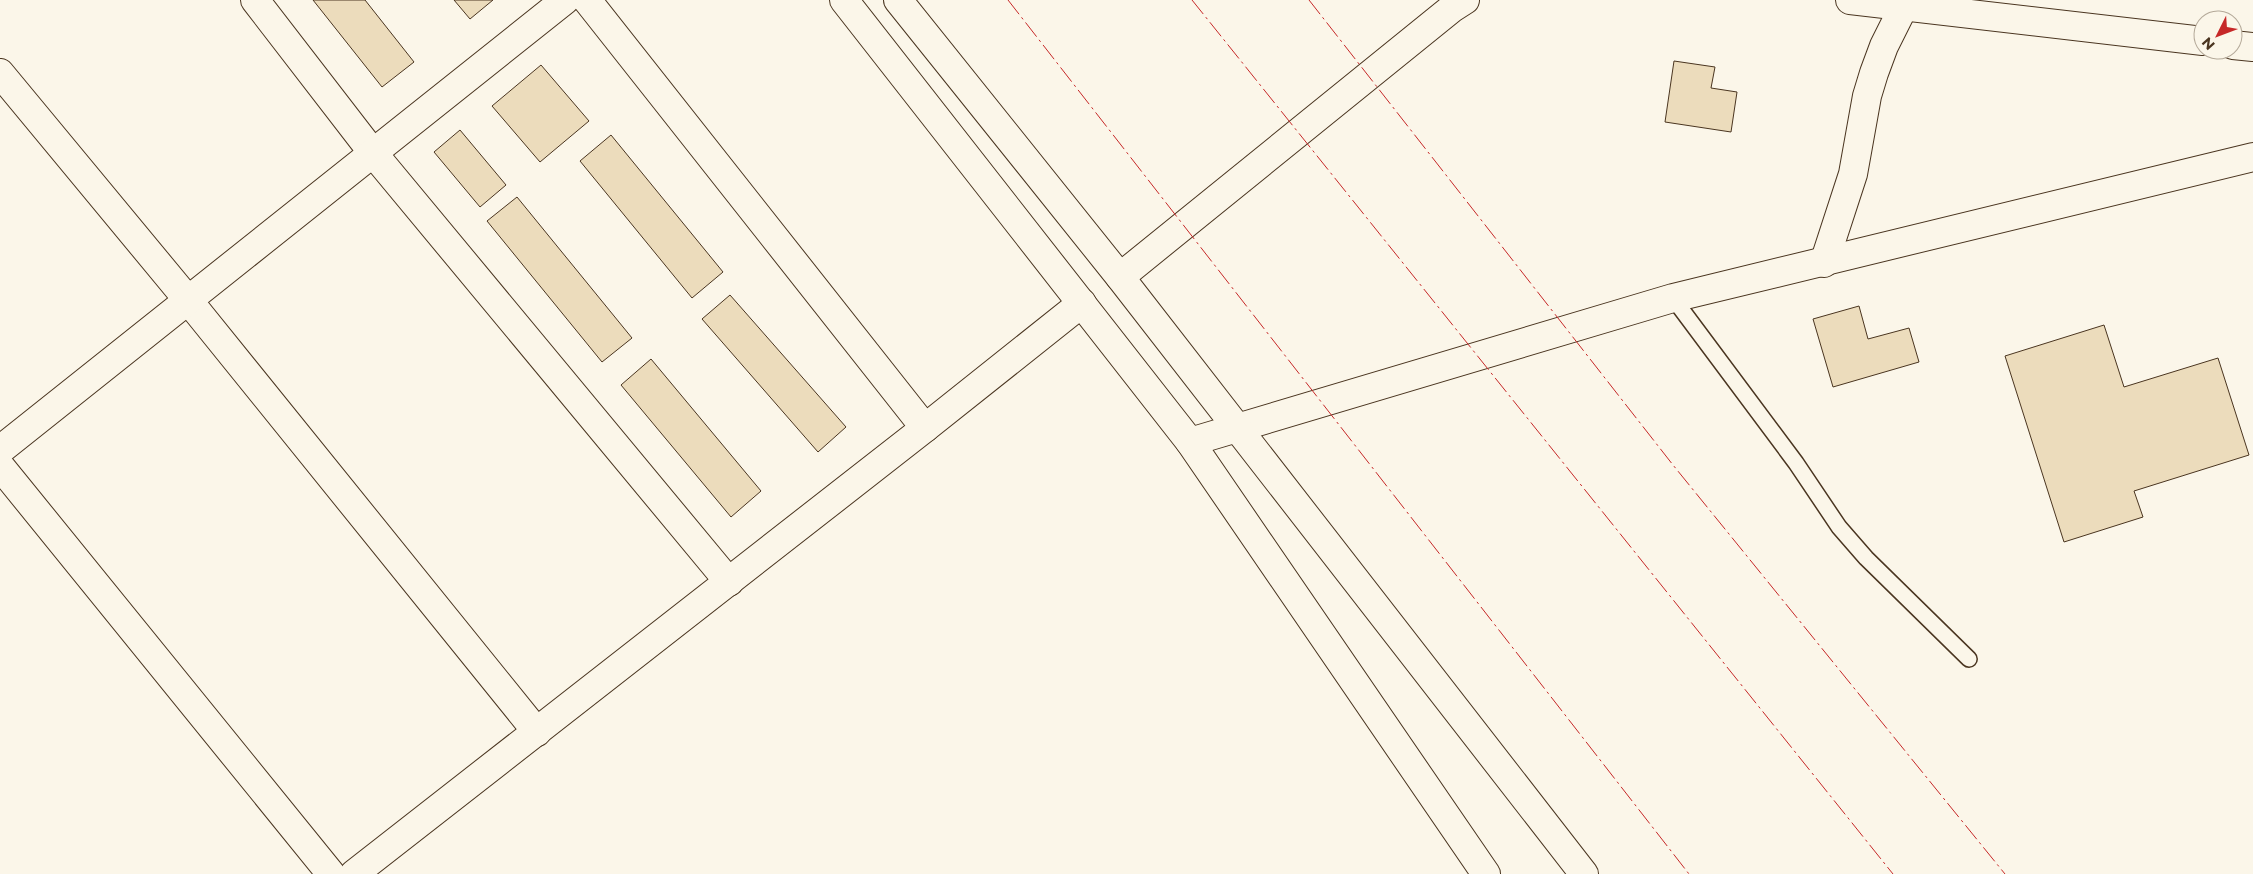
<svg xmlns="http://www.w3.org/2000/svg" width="2253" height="874" font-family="Montserrat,sans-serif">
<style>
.building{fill:#ecdcbc;stroke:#4a3520}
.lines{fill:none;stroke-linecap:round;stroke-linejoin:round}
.service-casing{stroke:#4a3520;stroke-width:18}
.minor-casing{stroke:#4a3520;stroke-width:30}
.tertiary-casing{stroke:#4a3520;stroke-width:30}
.secondary-casing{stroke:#4a3520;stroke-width:30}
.service{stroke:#fbf6e9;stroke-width:15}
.minor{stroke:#fbf6e9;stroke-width:28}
.tertiary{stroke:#fbf6e9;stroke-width:28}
.secondary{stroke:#fbf6e9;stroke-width:28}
.power{stroke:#c62828;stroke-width:1;stroke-dasharray:18 4 2.5 4;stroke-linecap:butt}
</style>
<rect width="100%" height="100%" fill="#fbf6e9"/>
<g class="building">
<path d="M313,0h52l49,62 -32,25z"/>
<path d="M454,0h39l-23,19z"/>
<path d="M1674,61l41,6 -4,21 26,4 -6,40 -66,-10z"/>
<path d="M541,65l48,56 -49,41 -48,-56z"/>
<path d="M460,130l46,55 -26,22 -46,-55z"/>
<path d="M611,135l112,137 -31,26 -112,-137z"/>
<path d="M517,197l115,141 -30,24 -115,-141z"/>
<path d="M730,295l116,132 -28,25 -116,-133z"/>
<path d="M1859,306l9,33 41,-11 10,34 -86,25 -20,-68z"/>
<path d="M2104,325l20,62 94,-29 31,97 -115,36 9,26 -79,25 -59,-186z"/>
<path d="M651,359l110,132 -30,26 -110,-132z"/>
</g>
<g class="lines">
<g class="service-casing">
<path id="service" d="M1673,298l123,165 43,64 27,31 103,101"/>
</g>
<g class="minor-casing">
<g id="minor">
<path d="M255,0l118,153 356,429"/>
<path d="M587,0l338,428"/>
<path d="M1850,0l353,41"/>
<path d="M2233,45l20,2"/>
<path d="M0,73l188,227 349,432"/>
<path d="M1824,263l29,-89 14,-78 7,-23 10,-27 23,-46"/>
<path d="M1120,277l331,-268 14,-9"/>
<path d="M0,450l565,-450"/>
<path d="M0,466l331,408"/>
<path d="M354,874l571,-446 157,-125"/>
</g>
</g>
<g class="tertiary-casing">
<path id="tertiary" d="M1190,442l483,-144 580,-141"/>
</g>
<g class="secondary-casing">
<g id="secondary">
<path d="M844,0l346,442 296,432"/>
<path d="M898,0l222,277 464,597"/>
</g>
</g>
<use href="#service" class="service"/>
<use href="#minor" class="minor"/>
<use href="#tertiary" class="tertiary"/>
<use href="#secondary" class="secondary"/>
<g class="power">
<path d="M1008,0l681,874"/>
<path d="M1192,0l701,874"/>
<path d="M1309,0l364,465 332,409"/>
</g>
</g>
<g transform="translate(2218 35) rotate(228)"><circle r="24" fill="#fbf6e9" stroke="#b4a999"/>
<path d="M0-4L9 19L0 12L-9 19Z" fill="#c62828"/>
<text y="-8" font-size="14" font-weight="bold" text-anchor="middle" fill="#4a3520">N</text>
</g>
</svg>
